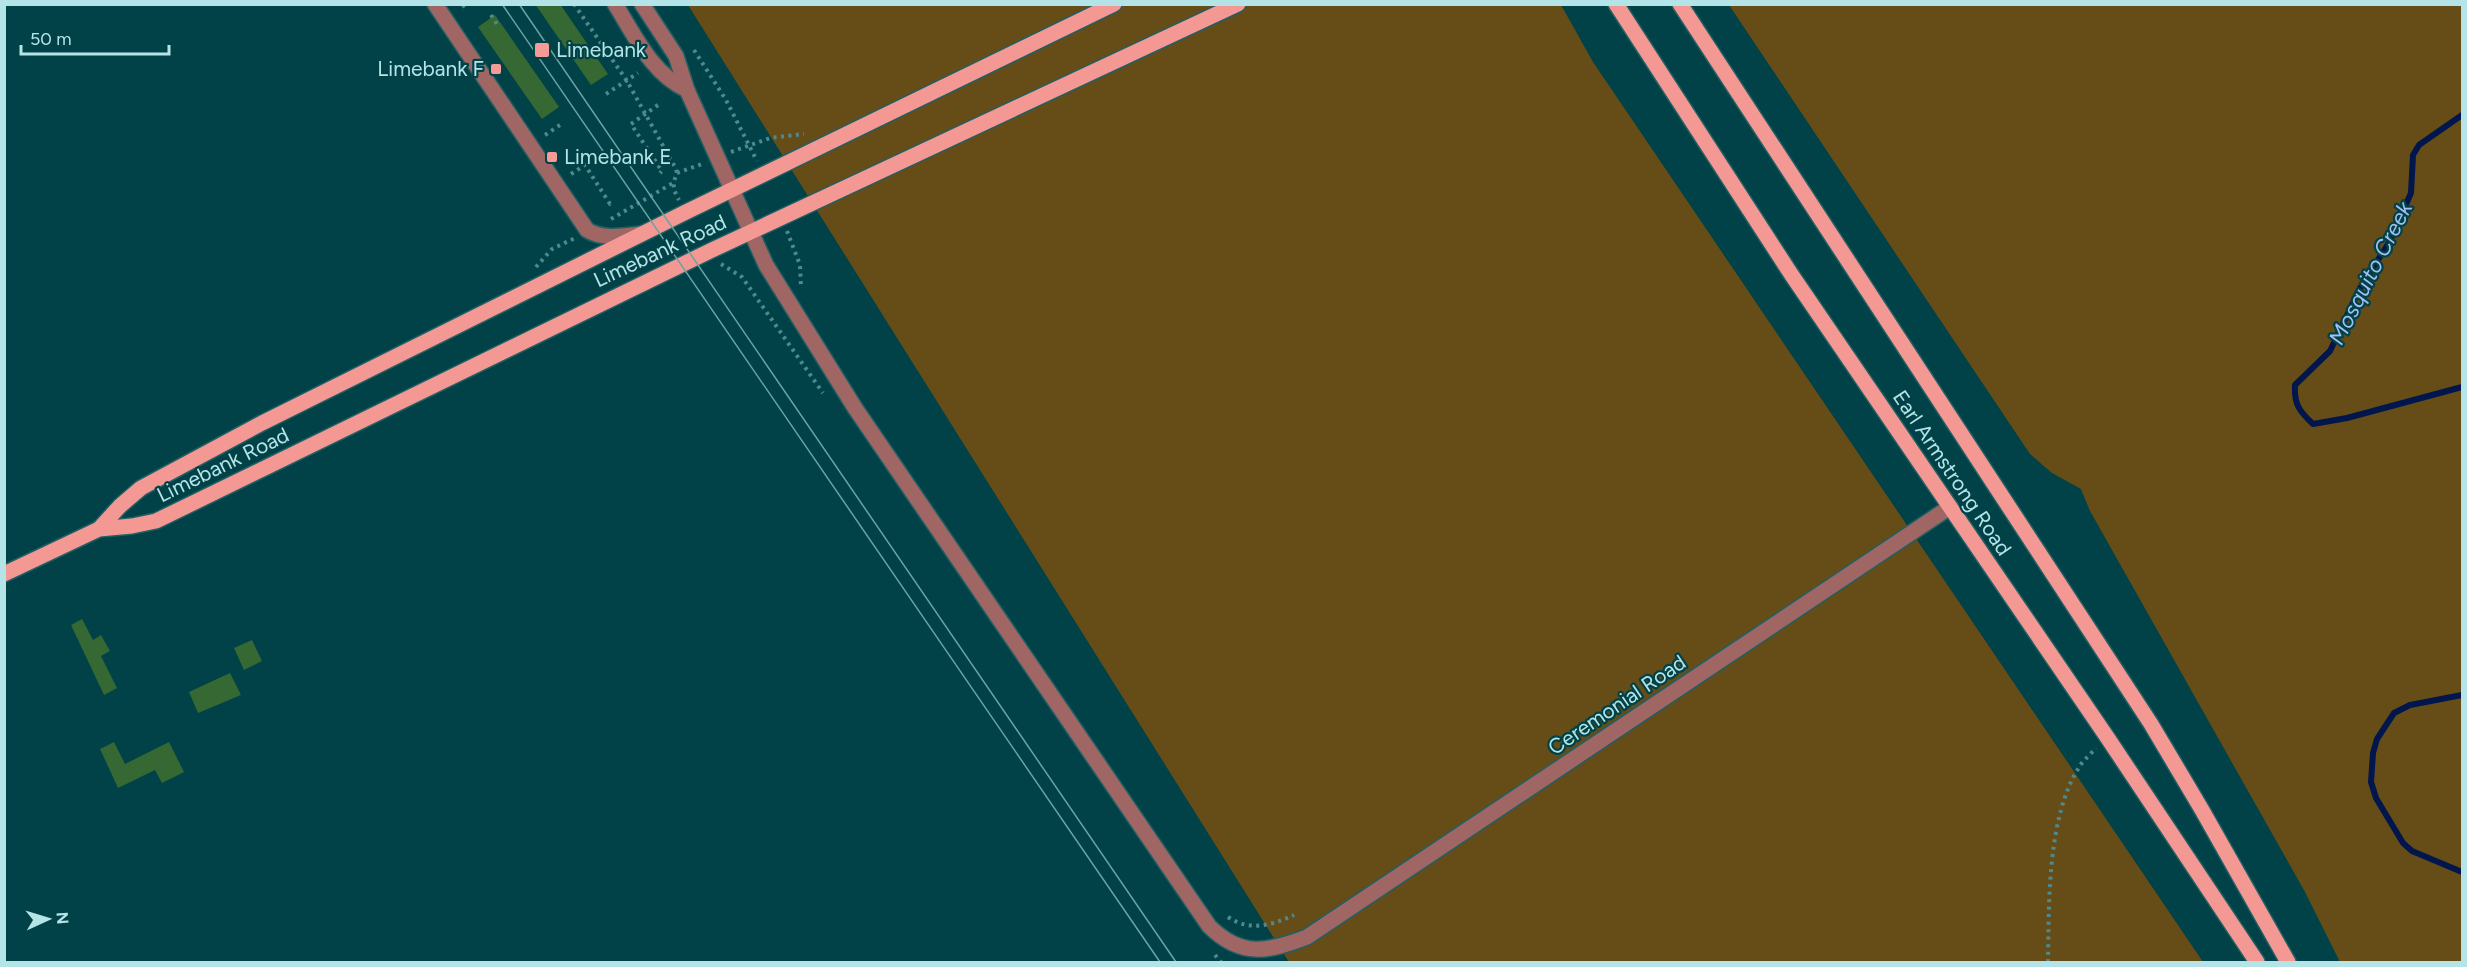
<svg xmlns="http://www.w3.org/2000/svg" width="2467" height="967" font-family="Figtree,sans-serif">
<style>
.green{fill:#664d17}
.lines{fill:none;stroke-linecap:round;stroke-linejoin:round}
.stream{stroke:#01164c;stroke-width:6}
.building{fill:#356832}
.minor-casing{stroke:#215f64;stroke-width:18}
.major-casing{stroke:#215f64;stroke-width:18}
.path{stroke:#4f898e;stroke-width:4;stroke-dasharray:3 4.5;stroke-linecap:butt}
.minor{stroke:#9f6664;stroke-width:15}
.major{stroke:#f49894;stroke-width:15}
.tram{stroke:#6ba2a6;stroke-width:1.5}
.poi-dot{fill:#f59b97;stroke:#004247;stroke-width:2}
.labels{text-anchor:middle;stroke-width:4.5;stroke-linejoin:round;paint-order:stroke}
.poi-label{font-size:21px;fill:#b5e4e8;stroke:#004247;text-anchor:start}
.street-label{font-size:21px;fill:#b5e4e8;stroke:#004247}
.water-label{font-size:22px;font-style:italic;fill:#a4bff4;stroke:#004247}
</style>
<rect width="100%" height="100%" fill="#004247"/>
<g class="green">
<path d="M688,5h873l32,57 610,900h-914z"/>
<path d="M1729,5h733v957h-122l-35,-70 -215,-381 -9,-22 -29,-16 -22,-19z"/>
</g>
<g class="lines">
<g class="stream">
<path d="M2462,115l-43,30 -6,10 -2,38 -21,48 -30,47 -30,63 -35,34c-1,19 4,26 18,39l34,-6 115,-31"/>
<path d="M2462,695l-52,10 -16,8 -17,26 -4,14 -2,29 5,16 27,45 9,8 50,21"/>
</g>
</g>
<g class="building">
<path d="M535,4h25l48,70 -17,11z"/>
<path d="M495,15l64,92 -17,12 -64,-92z"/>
<path d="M82,619l11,21 8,-5 9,16 -9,5 16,32 -13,7 -33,-70z"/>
<path d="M252,640l10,21 -18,9 -10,-22z"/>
<path d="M230,673l11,22 -43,18 -9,-21z"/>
<path d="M114,742l11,22 44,-22 15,30 -22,11 -7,-13 -37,18 -18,-39z"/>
</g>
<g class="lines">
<g class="minor-casing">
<g id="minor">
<path d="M435,4l152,226c16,10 36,6 54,4"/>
<path d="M615,4c20,32 37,70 72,86"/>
<path d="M642,4l34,52 11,34 79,175 89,143 354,518c32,32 59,26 98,11l643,-430"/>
</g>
</g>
<g class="major-casing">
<g id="major">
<path d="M1616,4l175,270 316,463 150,225"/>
<path d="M1680,4l471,720 51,86 86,152"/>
<path d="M99,529l21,-23 21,-18 121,-65 424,-211 428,-208"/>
<path d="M4,574l95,-45 33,-3 24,-5 556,-271 526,-246"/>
</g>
</g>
<g class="path">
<path d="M574,4l53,77 49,88 1,4c-5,12 -4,16 2,27"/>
<path d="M462,7l4,-3"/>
<path d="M491,15l6,9"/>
<path d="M694,50l32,50 31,61"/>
<path d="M606,94l32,-21"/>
<path d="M658,105l-27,19 31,47 -2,2"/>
<path d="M545,135l15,-10"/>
<path d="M731,152l39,-14 34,-4"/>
<path d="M677,173l25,-9"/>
<path d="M571,174l14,-9 25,39 3,-2"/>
<path d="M611,219l62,-36"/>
<path d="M787,231l13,34 1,22"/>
<path d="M721,264l21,13 81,116"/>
<path d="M536,267l16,-18 23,-11"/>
<path d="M1228,917c22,15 44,8 66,-2"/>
<path d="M1215,955l6,7"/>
<path d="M2048,962c1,-57 -1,-143 30,-193 4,-8 12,-14 18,-21"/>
</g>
<use href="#minor" class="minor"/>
<use href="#major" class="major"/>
<g class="tram">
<path d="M502,4l658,958"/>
<path d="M519,4l657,958"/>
</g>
</g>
<g class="poi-dot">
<rect x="534" y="42" width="16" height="16" rx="3"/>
<rect x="490" y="63" width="12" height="12" rx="3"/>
<rect x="546" y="151" width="12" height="12" rx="3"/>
</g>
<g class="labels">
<g class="poi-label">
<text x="556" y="57">Limebank</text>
<text x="484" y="76" text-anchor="end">Limebank F</text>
<text x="564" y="164">Limebank E</text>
</g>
<g class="street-label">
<text transform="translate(660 251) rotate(-25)" y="7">Limebank Road</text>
<text transform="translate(223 465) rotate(-26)" y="7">Limebank Road</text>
<text transform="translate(1952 473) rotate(56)" y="7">Earl Armstrong Road</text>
<text transform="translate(1617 705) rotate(-34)" y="7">Ceremonial Road</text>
</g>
<g class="water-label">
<text transform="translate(2370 273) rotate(-63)" y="8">Mosquito Creek</text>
</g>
</g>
<rect width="2467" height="967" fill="none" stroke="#b5e4e8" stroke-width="12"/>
<g transform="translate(48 919) rotate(86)" stroke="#004247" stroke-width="4.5" paint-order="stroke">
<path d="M0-4.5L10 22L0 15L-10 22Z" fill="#b5e4e8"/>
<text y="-9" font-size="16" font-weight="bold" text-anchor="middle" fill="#b5e4e8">N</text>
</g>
<path d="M21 45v9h148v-9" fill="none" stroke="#b5e4e8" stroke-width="3"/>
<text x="30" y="45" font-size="18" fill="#b5e4e8" stroke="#004247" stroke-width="4.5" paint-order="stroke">50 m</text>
</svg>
